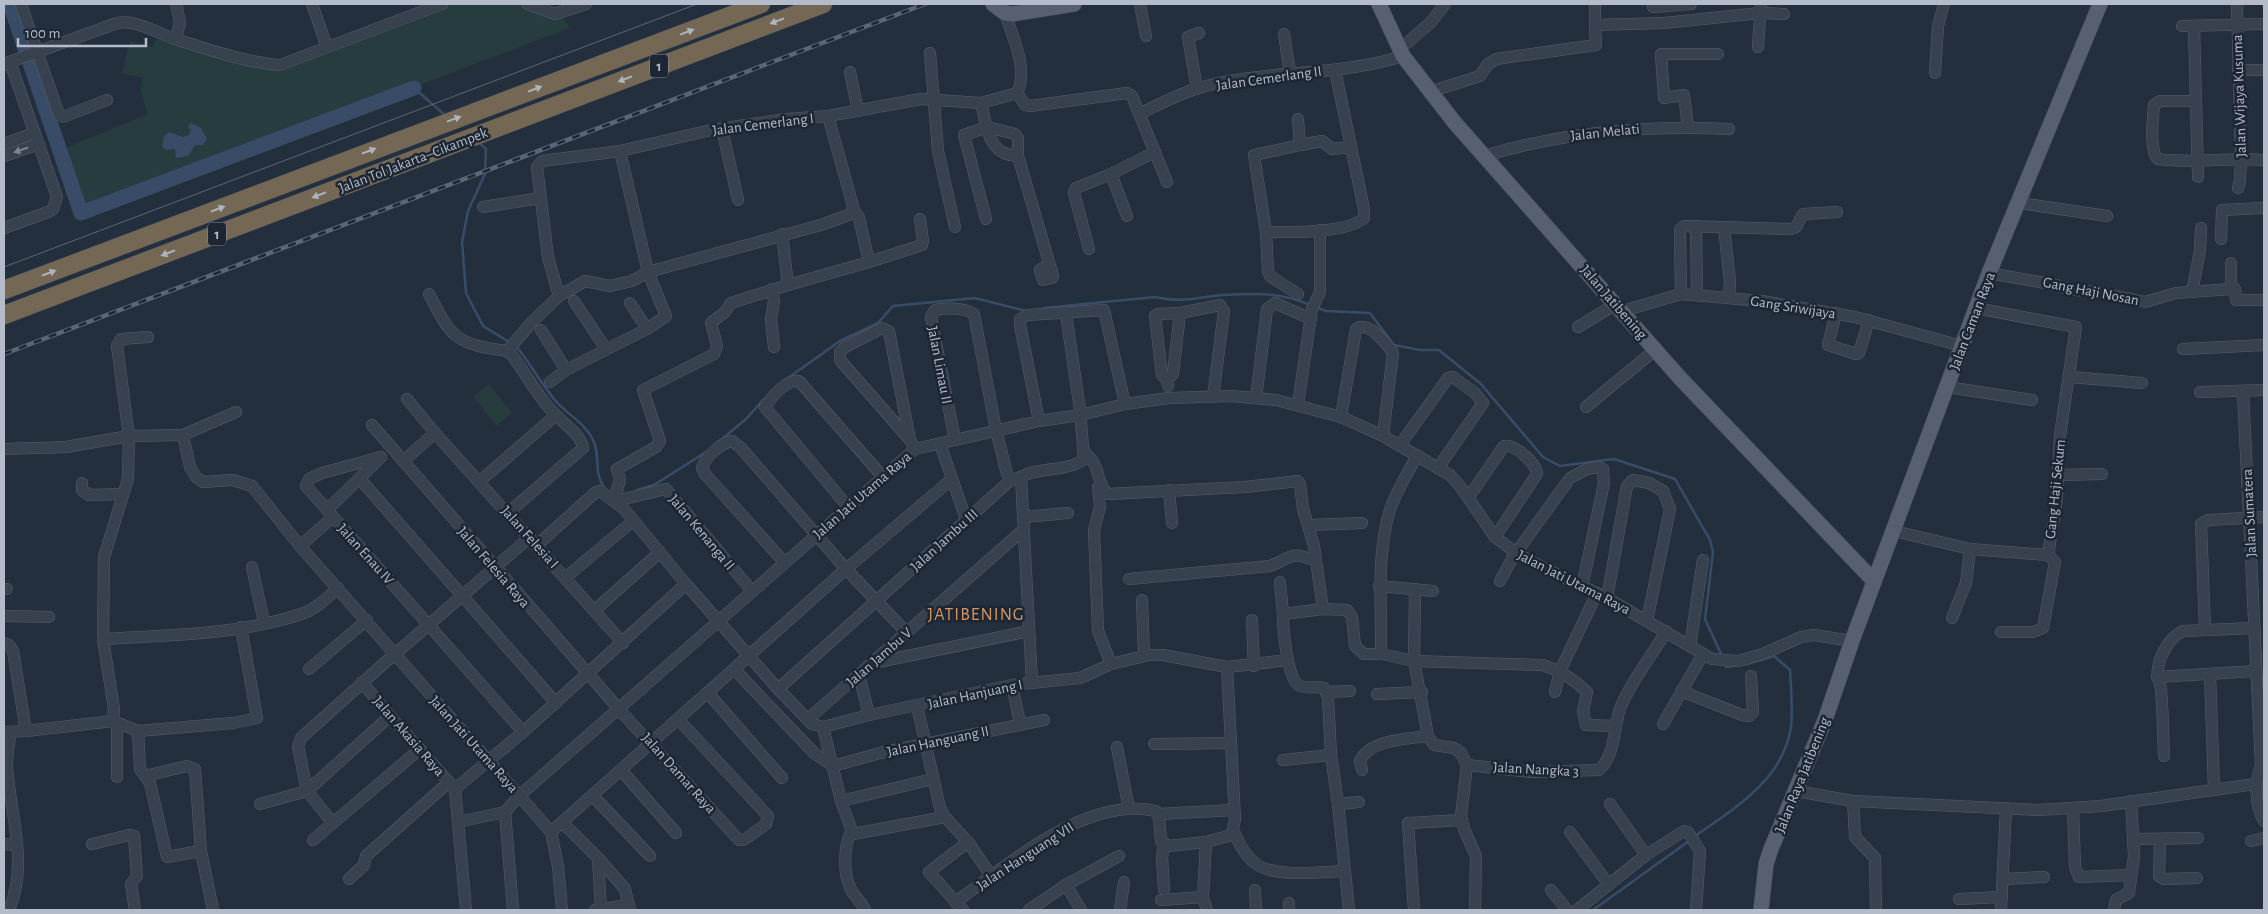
<svg xmlns="http://www.w3.org/2000/svg" width="2268" height="914" font-family="'Alegreya Sans',sans-serif">
<style>
.green{fill:#263c3f}
.water{fill:#394c67}
.lines{fill:none;stroke-linecap:round;stroke-linejoin:round}
.stream{stroke:#394c67;stroke-width:2.5}
.river{stroke:#394c67;stroke-width:15}
.minor-casing{stroke:#565f6c;stroke-width:12}
.major-casing{stroke:#414a57;stroke-width:16}
.highway-casing{stroke:#434c59;stroke-width:19}
.minor{stroke:#38414e;stroke-width:11}
.major{stroke:#56606e;stroke-width:15}
.highway{stroke:#746855;stroke-width:18}
.tram{stroke:#5a6575;stroke-width:1}
.rail-casing{stroke:#5a6575;stroke-width:4.5}
.rail{stroke:#1d2633;stroke-width:2.5;stroke-dasharray:8;stroke-linecap:butt}
.oneway{fill:#aeb4bd}
.oneway2{fill:#7c8592}
.labels{text-anchor:middle;stroke-width:5;stroke-linejoin:round;paint-order:stroke}
.shield{fill:#1d2633;stroke:#878f9c;stroke-width:1}
.shield-label{font-size:14px;font-weight:bold;fill:#b4bcc9}
.street-label{font-size:15px;fill:#b4bcc9;stroke:#1d2633}
.quarter-label{font-size:18px;letter-spacing:1px;fill:#d59563;stroke:#1d2633}
</style>
<rect width="100%" height="100%" fill="#242f3e"/>
<g class="green">
<path d="M443,4h85l32,9 10,15 -489,185 -21,-63 88,-36 -8,-25 3,-11 -21,-5 8,-32 23,6 5,-16 117,38z"/>
<path d="M489,384l23,29 -16,13 -23,-30z"/>
</g>
<path class="water" d="M191,123l10,5 6,11 -4,6h-8l-7,11 -12,2 -1,-9 -10,1 -3,-4 2,-10 5,-4 14,5 6,-2 2,-4 -3,-5z"/>
<g class="lines">
<g class="stream">
<path d="M414,88l32,28"/>
<path d="M478,142l8,7 -1,25 -17,37 -6,31 4,51 17,33 26,16"/>
<path d="M1044,308l111,-11c29,6 40,1 66,-2 31,-2 60,-3 89,10"/>
<path d="M1318,308l8,3 44,2 24,32 26,5h19l42,34 62,73 17,9 54,-7 61,20 35,61 3,12 -8,67 17,37"/>
<path d="M516,346c14,17 24,36 38,53 11,14 30,23 38,39 10,18 0,33 13,51"/>
<path d="M788,378l52,-37 38,-18 15,-17 82,-8 51,13"/>
<path d="M722,439l24,-20 17,-19"/>
<path d="M637,490l17,-5 52,-33"/>
<path d="M1725,664l1,3 8,-1"/>
<path d="M1695,836c40,-28 88,-56 96,-109 2,-18 0,-38 -1,-57l-16,-14 -27,8"/>
<path d="M1593,910l96,-69"/>
</g>
<path class="river" d="M10,4l71,209 333,-125"/>
<g class="minor-casing">
<g id="minor">
<path d="M21,4l38,111 4,2 44,-17"/>
<path d="M176,4l4,18 -4,17"/>
<path d="M312,4l15,43"/>
<path d="M528,4l27,10 31,-10"/>
<path d="M1140,4l6,32"/>
<path d="M1595,4v21l69,-2 96,-10 24,1"/>
<path d="M2237,4l4,154 -1,23 -2,7"/>
<path d="M1653,7l38,-3"/>
<path d="M1005,13c7,23 24,56 12,80"/>
<path d="M2182,26l82,-2"/>
<path d="M2194,26l4,151"/>
<path d="M1284,34l6,39"/>
<path d="M1758,47l3,-43"/>
<path d="M1399,50l32,-28 14,-18"/>
<path d="M930,53l8,98 17,76"/>
<path d="M4,64l113,-41c19,-4 40,10 58,16 32,10 72,24 105,26l162,-61"/>
<path d="M2238,70h26"/>
<path d="M850,72l8,39"/>
<path d="M1935,73l3,-47 6,-22"/>
<path d="M1197,89l-9,-52 11,-4"/>
<path d="M1429,92l51,-16 7,-11 9,-6 100,-14 -1,-20"/>
<path d="M1017,93l8,12 5,1 97,-13 5,3 35,86"/>
<path d="M2196,101h-36l-6,4c-1,12 -5,46 4,54 35,5 71,-2 106,1"/>
<path d="M981,103c6,23 6,52 37,53l35,120 -1,2 -9,2 -3,-10 9,-6"/>
<path d="M1139,114c19,-9 39,-20 60,-26 66,-19 138,-11 204,-32"/>
<path d="M1298,119l2,26 22,-4 10,8 19,-2"/>
<path d="M1688,127l-4,-32 -20,3 -3,-44h57"/>
<path d="M722,129l16,71"/>
<path d="M4,144l30,-11"/>
<path d="M1300,145l-46,10 12,77c25,0 79,2 98,-14v-9l-29,-139"/>
<path d="M4,156l35,-12"/>
<path d="M1484,156c80,-24 162,-31 245,-27"/>
<path d="M1111,174l16,42"/>
<path d="M2019,203l88,13"/>
<path d="M483,207l58,-9"/>
<path d="M853,208l6,10 10,44"/>
<path d="M986,219l-22,-84 23,-8 28,7 3,4v18"/>
<path d="M1696,226l1,69"/>
<path d="M1724,227l6,55 -1,15"/>
<path d="M4,228l44,-16 5,-3 4,-12 -47,-135"/>
<path d="M1266,232l2,39 2,5 28,18"/>
<path d="M2221,239l1,-29 42,-2"/>
<path d="M1089,249l-15,-56 2,-5 35,-14 44,-22"/>
<path d="M2231,263v26h4l1,11h28"/>
<path d="M1989,273l67,12 12,4 35,4 42,9 31,-9 55,-4"/>
<path d="M788,285l81,-23 53,-17 1,-4 -3,-22"/>
<path d="M772,289l2,12 -3,18 3,28"/>
<path d="M2192,292l8,-42 1,-22"/>
<path d="M429,294c23,45 27,50 78,57l5,4c15,20 28,46 47,63 8,8 22,17 24,30l-75,65"/>
<path d="M1681,294l-1,-60v-5l4,-3 107,3 5,-2 7,-13 34,-2"/>
<path d="M559,296l26,-15 25,5 22,-5 16,-9 173,-47 30,-11 2,-8 -25,-90"/>
<path d="M574,301l32,48"/>
<path d="M630,303l17,26"/>
<path d="M1976,308l100,19 -16,108 -3,64 -9,56"/>
<path d="M1623,311l58,-17 81,7 93,16 107,29"/>
<path d="M1836,313l-8,32 28,9 3,-1 10,-33"/>
<path d="M1578,327l38,-23"/>
<path d="M541,330l25,40"/>
<path d="M2183,349l81,-4"/>
<path d="M507,351l25,-29 27,-26 -11,-39 -11,-90 5,-6 78,-10 91,-21 75,-11 42,-3 93,-17 60,4 36,-10"/>
<path d="M2070,377l72,6"/>
<path d="M1167,380l-5,-5 -7,-59 3,-2 22,-1 40,-8 4,6 -11,86"/>
<path d="M550,382l16,-12 81,-41 19,-13 -18,-44 -28,-121"/>
<path d="M1168,386l-1,-6 6,-6 7,-61"/>
<path d="M1947,387l85,13"/>
<path d="M2200,392l64,-2"/>
<path d="M2243,392l18,373c-6,19 -7,38 3,56"/>
<path d="M1256,398l11,-89 8,-6 36,16"/>
<path d="M407,399l28,34 188,210"/>
<path d="M1298,404l14,-95 8,-17v-62"/>
<path d="M1586,407l69,-57"/>
<path d="M1341,417l15,-88c12,-9 30,14 37,24l-10,83"/>
<path d="M1039,421l-19,-96v-6l8,-4 76,-5 21,94"/>
<path d="M372,425l253,291 114,124h5l22,-16 2,-8 -90,-97"/>
<path d="M183,435l7,32 6,10 7,5 30,-2 19,6 48,60 251,286 7,34 4,44"/>
<path d="M910,440l-21,-109 -7,-3 -38,20 -4,4v8l70,80 5,9"/>
<path d="M955,440l-24,-123 4,-7c11,-2 29,-3 39,4l22,116 11,44 5,5"/>
<path d="M940,444l26,75"/>
<path d="M1400,445l48,-67 5,-1 22,16 8,10 -45,65"/>
<path d="M4,449l62,-2 63,-11 54,-1 53,-23"/>
<path d="M1085,453c17,13 11,33 23,41l137,-7 53,-6 2,3 3,25 11,37 9,63"/>
<path d="M381,457l-59,16 -13,6 -3,7 217,246"/>
<path d="M403,461l32,-28"/>
<path d="M2058,475l44,-1"/>
<path d="M1021,478l11,204"/>
<path d="M360,479l196,224"/>
<path d="M1012,479c8,0 11,-4 18,-6 17,-5 41,-3 54,-14l-4,-49 -14,-96"/>
<path d="M480,481l76,-66"/>
<path d="M82,483v7l7,5 34,-1"/>
<path d="M1100,484l-2,3 2,20 -6,23 4,101 13,33"/>
<path d="M1169,490l3,33"/>
<path d="M1468,498l36,-52c10,-3 33,18 33,28l-42,63"/>
<path d="M614,500l6,-20 -3,-11 39,-22 4,-6 -17,-51 71,-36 3,-8 -6,-23 14,-11 6,-9 57,-18 -6,-51"/>
<path d="M615,501l51,-12 86,102"/>
<path d="M848,507l-83,-100c6,-10 22,-28 34,-26l84,96"/>
<path d="M327,510l52,-51"/>
<path d="M1023,517l45,-4"/>
<path d="M1309,525l53,-2"/>
<path d="M1894,531l76,18 78,6"/>
<path d="M537,545l59,-53 4,-1 23,17 63,76 92,105 34,35 11,3 46,-12 143,-30 68,-7 31,-14 38,-9h14l64,12 61,-7"/>
<path d="M300,546l33,-29"/>
<path d="M784,562l-79,-88 -3,-6c3,-11 19,-25 30,-27l9,7 105,121 61,64"/>
<path d="M252,567l12,55"/>
<path d="M566,577l67,-56"/>
<path d="M1129,579l141,-13c23,-8 18,-16 46,-5"/>
<path d="M1500,581l13,-24 57,-79 17,-9 12,-2 4,2 1,14 -22,104"/>
<path d="M1280,582l3,32"/>
<path d="M1379,586l54,5"/>
<path d="M4,589h3"/>
<path d="M1415,589l-1,72 14,75 6,9 20,3 7,5 6,12 -6,51 3,13 12,27 -1,54"/>
<path d="M1607,598l20,-112 6,-6 16,3 14,8 7,18 -23,112"/>
<path d="M1142,600l2,56"/>
<path d="M595,610l65,-58"/>
<path d="M4,616l45,1"/>
<path d="M1952,618l14,-35 4,-34"/>
<path d="M1252,620l2,46"/>
<path d="M2205,630l-4,-106 7,-4 56,-3"/>
<path d="M2001,632h32l10,-4 12,-66 -7,-7"/>
<path d="M103,639c66,-4 138,-4 201,-26 13,-5 24,-16 34,-25"/>
<path d="M4,643l5,2 4,6 13,80"/>
<path d="M1690,646l13,-86"/>
<path d="M1381,654c1,-47 -5,-94 8,-141 6,-21 19,-39 28,-58"/>
<path d="M873,663l156,-32"/>
<path d="M309,669l58,-49"/>
<path d="M735,670l79,83 19,13 47,-13 164,-33"/>
<path d="M2210,674l4,115"/>
<path d="M859,675l10,40"/>
<path d="M2157,677l99,-6"/>
<path d="M362,682l28,34 65,73"/>
<path d="M1012,685l8,38"/>
<path d="M778,689l234,-210"/>
<path d="M1681,691l61,24 7,1 4,-4 -2,-36"/>
<path d="M1327,692l23,-1"/>
<path d="M1555,692l5,-21 37,-78"/>
<path d="M708,693l74,85"/>
<path d="M1377,694l45,-2"/>
<path d="M917,706l23,102 5,9 23,25 24,35"/>
<path d="M808,719l214,-188"/>
<path d="M113,721l1,-12 -11,-70 1,-82 24,-78 1,-43 -12,-90 4,-7 27,-2"/>
<path d="M113,721l25,10 95,-8 24,-5 -16,-91"/>
<path d="M1663,724l40,-70"/>
<path d="M823,727l18,74 12,33 92,-17"/>
<path d="M138,731l2,38 10,14 17,74 34,-6 12,59"/>
<path d="M5,732l21,-1 87,-10"/>
<path d="M1154,744l76,-1"/>
<path d="M1117,747l12,62"/>
<path d="M2164,756c-1,-22 -1,-44 -3,-66 -1,-8 -5,-14 -3,-22 2,-14 13,-32 25,-37l71,-3"/>
<path d="M1283,760l48,-5"/>
<path d="M1467,765l65,7 67,-2c15,-13 15,-39 20,-58 7,-23 34,-58 47,-81"/>
<path d="M621,770l55,63"/>
<path d="M1362,770l-2,-9c10,-22 48,-22 68,-25"/>
<path d="M145,776l42,-10 8,3 6,82"/>
<path d="M117,777v-53"/>
<path d="M455,789l68,-57 163,-148"/>
<path d="M455,789l3,33"/>
<path d="M1796,791l57,10 186,9 62,-4 154,-22"/>
<path d="M592,795l58,61"/>
<path d="M841,801l92,-22"/>
<path d="M1853,801l2,36 20,21 1,52"/>
<path d="M260,804l47,-13 83,-75"/>
<path d="M1338,804l21,-2"/>
<path d="M1610,804l36,51"/>
<path d="M2073,809l2,58 4,10 52,-2"/>
<path d="M505,812l8,98"/>
<path d="M1158,814l76,-4"/>
<path d="M562,822l36,36 3,52"/>
<path d="M333,823l-26,-32 -9,-45 3,-8 79,-71 150,-130"/>
<path d="M551,832l295,-263 106,-90"/>
<path d="M851,832c-7,13 -8,41 -1,55 3,9 11,14 15,23"/>
<path d="M1234,832c5,12 11,24 22,32 20,14 65,8 89,7"/>
<path d="M1570,832l39,53"/>
<path d="M2134,839l64,-1"/>
<path d="M2160,839l-1,37 5,3 33,-1"/>
<path d="M313,840l107,-91"/>
<path d="M2251,841l13,-3"/>
<path d="M1206,842l-3,55 4,13"/>
<path d="M4,844l12,1"/>
<path d="M92,844l37,-9 5,1 3,40 -6,8 4,26"/>
<path d="M598,858l27,31 5,21"/>
<path d="M349,879l15,-14 2,-9 83,-74"/>
<path d="M2004,879l40,-2"/>
<path d="M1066,885l15,25"/>
<path d="M1164,889l-2,-31 2,-14"/>
<path d="M1255,890l1,20"/>
<path d="M1551,890l16,20"/>
<path d="M1959,899l42,-2"/>
<path d="M1161,900l42,-3"/>
<path d="M955,902c55,-37 130,-107 201,-91l3,6 2,24 7,5 38,-4 26,-7 3,-16 -8,-152"/>
<path d="M9,910c20,-46 1,-96 -2,-144 0,-11 2,-23 4,-34"/>
<path d="M466,910l-8,-88 47,-10 14,-16 396,-347 124,-28 41,-6 45,-11 44,-6 62,-2 45,4 65,17 42,19 67,39 10,11 35,51 21,16 32,17 59,28 105,61 26,2 25,-7 38,-17 13,-2 38,6"/>
<path d="M595,910l34,-5"/>
<path d="M963,910l-34,-38 39,-30"/>
<path d="M1029,910l37,-25 53,-29"/>
<path d="M1120,910l4,-28"/>
<path d="M1289,910v-7"/>
<path d="M1349,910l-11,-106 -7,-49 -3,-58 -4,-9c-8,-2 -16,1 -24,-2 -13,-5 -17,-58 -17,-72l40,-5 24,1 5,7 3,29 9,8h17l33,7 129,4c18,6 31,14 44,27l-4,19 3,14 30,1"/>
<path d="M1414,910l-6,-87 54,-3"/>
<path d="M1577,910l69,-55 38,-24 4,1 12,19 -4,59"/>
<path d="M2001,910l5,-102"/>
<path d="M2114,910l2,-10 13,-7 5,-37 -3,-55"/>
</g>
</g>
<g class="major-casing">
<g id="major">
<path d="M993,4l12,9 8,1 61,-10"/>
<path d="M1379,4l24,52 52,67 225,255 194,203"/>
<path d="M1761,910l5,-46 5,-15 54,-129 27,-79 137,-368 111,-269"/>
</g>
</g>
<g class="highway-casing">
<g id="highway">
<path d="M4,290l757,-286"/>
<path d="M4,315l819,-311"/>
</g>
</g>
<use href="#minor" class="minor"/>
<use href="#major" class="major"/>
<use href="#highway" class="highway"/>
<path class="tram" d="M4,267l693,-263"/>
<g class="rail-casing">
<path id="rail" d="M4,354l921,-350"/>
</g>
<use href="#rail" class="rail"/>
</g>
<defs><path id="oneway-solid" d="M-6-.8H1V-3.2L6.5 0L1 3.2V.8H-6Z" transform="scale(1.25)"/></defs>
<g class="oneway">
<use href="#oneway-solid" transform="translate(777 21) rotate(159)"/>
<use href="#oneway-solid" transform="translate(687 32) rotate(-21)"/>
<use href="#oneway-solid" transform="translate(625 79) rotate(159)"/>
<use href="#oneway-solid" transform="translate(535 89) rotate(-21)"/>
<use href="#oneway-solid" transform="translate(454 119) rotate(-20)"/>
<use href="#oneway-solid" transform="translate(369 151) rotate(-21)"/>
<use href="#oneway-solid" transform="translate(319 195) rotate(159)"/>
<use href="#oneway-solid" transform="translate(218 209) rotate(-21)"/>
<use href="#oneway-solid" transform="translate(168 253) rotate(159)"/>
<use href="#oneway-solid" transform="translate(49 273) rotate(-21)"/>
</g>
<use class="oneway2" href="#oneway-solid" transform="translate(21 150) rotate(161)"/>
<g class="labels">
<g class="shield">
<rect x="650" y="54.5" width="18" height="23" rx="4"/>
<rect x="208" y="222.5" width="18" height="23" rx="4"/>
</g>
<g class="shield-label">
<text x="659" y="71">1</text>
<text x="217" y="239">1</text>
</g>
<g class="street-label">
<text transform="translate(1269 78) rotate(-8)" y="5">Jalan Cemerlang II</text>
<text transform="translate(2239 96) rotate(-92)" y="5">Jalan Wijaya Kusuma</text>
<text transform="translate(763 124) rotate(-7)" y="5">Jalan Cemerlang I</text>
<text transform="translate(1605 132) rotate(-6)" y="5">Jalan Melati</text>
<text transform="translate(413 160) rotate(-21)" y="5">Jalan Tol Jakarta–Cikampek</text>
<text transform="translate(2091 291) rotate(11)" y="5">Gang Haji Nosan</text>
<text transform="translate(1614 302) rotate(49)" y="5">Jalan Jatibening</text>
<text transform="translate(1793 307) rotate(9)" y="5">Gang Sriwijaya</text>
<text transform="translate(1972 321) rotate(-69)" y="5">Jalan Caman Raya</text>
<text transform="translate(940 365) rotate(79)" y="5">Jalan Limau II</text>
<text transform="translate(2055 489) rotate(-84)" y="5">Gang Haji Sekum</text>
<text transform="translate(862 495) rotate(-41)" y="5">Jalan Jati Utama Raya</text>
<text transform="translate(2249 513) rotate(-93)" y="5">Jalan Sumatera</text>
<text transform="translate(702 532) rotate(50)" y="5">Jalan Kenanga II</text>
<text transform="translate(530 537) rotate(48)" y="5">Jalan Felesia I</text>
<text transform="translate(944 540) rotate(-42)" y="5">Jalan Jambu III</text>
<text transform="translate(366 554) rotate(48)" y="5">Jalan Enau IV</text>
<text transform="translate(494 567) rotate(49)" y="5">Jalan Felesia Raya</text>
<text transform="translate(1574 582) rotate(27)" y="5">Jalan Jati Utama Raya</text>
<text transform="translate(879 657) rotate(-41)" y="5">Jalan Jambu V</text>
<text transform="translate(975 694) rotate(-12)" y="5">Jalan Hanjuang I</text>
<text transform="translate(409 736) rotate(49)" y="5">Jalan Akasia Raya</text>
<text transform="translate(938 741) rotate(-12)" y="5">Jalan Hanguang II</text>
<text transform="translate(474 744) rotate(48)" y="5">Jalan Jati Utama Raya</text>
<text transform="translate(1536 769) rotate(3)" y="5">Jalan Nangka 3</text>
<text transform="translate(679 773) rotate(48)" y="5">Jalan Damar Raya</text>
<text transform="translate(1802 775) rotate(-68)" y="5">Jalan Raya Jatibening</text>
<text transform="translate(1025 856) rotate(-33)" y="5">Jalan Hanguang VII</text>
</g>
<g class="quarter-label">
<text x="976" y="620">JATIBENING</text>
</g>
</g>
<rect width="2268" height="914" fill="none" stroke="#b4bcc9" stroke-width="10"/>
<path d="M18 38v8h128v-8" fill="none" stroke="#b4bcc9" stroke-width="2.5"/>
<text x="25" y="38" font-size="15" fill="#b4bcc9" stroke="#1d2633" stroke-width="4" paint-order="stroke">100 m</text>
</svg>
